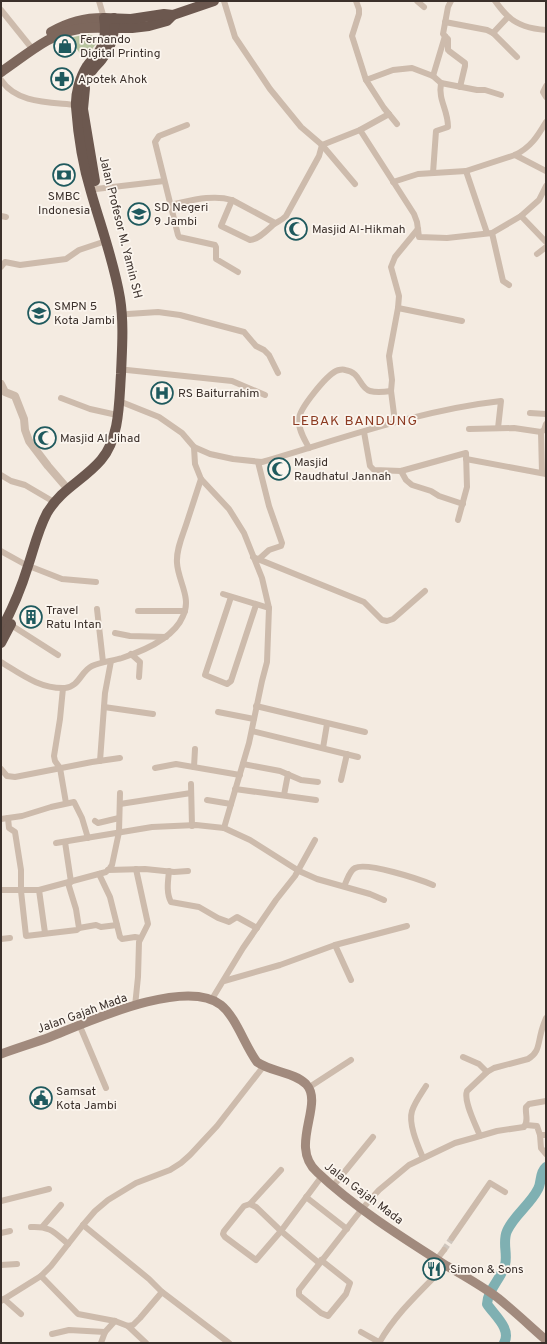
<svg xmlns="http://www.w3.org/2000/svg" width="547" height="1344" font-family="Overpass,sans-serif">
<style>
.green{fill:#b8c4a0}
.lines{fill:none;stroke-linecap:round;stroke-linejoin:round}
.river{stroke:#7fb0b2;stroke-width:10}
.minor-tunnel{stroke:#cfc6bd;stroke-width:6;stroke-dasharray:6 3;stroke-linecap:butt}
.minor{stroke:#cdbbac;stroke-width:6}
.tertiary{stroke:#cdbbac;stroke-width:8}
.secondary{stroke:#a18a7d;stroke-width:9}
.primary{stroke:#7d675c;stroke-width:10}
.trunk{stroke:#6c584f;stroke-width:10}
.labels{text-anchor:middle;stroke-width:3.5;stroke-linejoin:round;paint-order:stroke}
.poi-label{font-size:12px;fill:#3b302b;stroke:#fbf5ee;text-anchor:start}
.street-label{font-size:12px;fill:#3b302b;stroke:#fbf5ee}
.quarter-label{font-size:14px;letter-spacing:1px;fill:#8c3b22;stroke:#fbf5ee}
</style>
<rect width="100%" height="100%" fill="#f4ebe1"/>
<path class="green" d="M87,34l7,2 3,5 -1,3 -12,15 -15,-21z"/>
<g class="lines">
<path class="river" d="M504,1343c8,-14 -10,-28 -17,-39 1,-15 14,-25 18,-39 3,-11 -3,-23 2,-34 7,-16 23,-26 31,-42 4,-7 1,-16 8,-22"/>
<path class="minor-tunnel" d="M444,1250l8,-12"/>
<g class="minor">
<path d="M99,1l5,17"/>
<path d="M224,1l11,36 35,52 31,38 21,18 33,39"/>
<path d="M356,1l3,8v5l-7,22 14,44 18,28 13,16"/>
<path d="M417,1l7,6"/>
<path d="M451,1l-3,6 -5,27 5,5v11l1,1 16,12v3l-5,21"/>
<path d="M495,1c4,5 8,11 13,15 9,9 25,13 38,14"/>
<path d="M1,10l29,36"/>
<path d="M445,22l42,8 6,3 24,24"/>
<path d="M493,33l15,-16"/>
<path d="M433,76l12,-40"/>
<path d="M1,80c16,24 49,22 75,25"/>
<path d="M366,80l27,-10 19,-2 21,8 8,7 36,7h8l16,5"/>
<path d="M546,86l-3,6 3,5"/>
<path d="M187,125l-28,11 -4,6 23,93 1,2 36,8 1,2v12l22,13"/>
<path d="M360,130l54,84 3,8 2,15 28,1 45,-5 29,-17 25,26"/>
<path d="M515,155l31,16"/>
<path d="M466,171l21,62"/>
<path d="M433,173l3,-42 12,-4c0,-18 -10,-26 -7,-44"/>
<path d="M393,182l25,-8 48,-3 49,-16c16,-8 22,-18 31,-33"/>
<path d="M96,189l68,-8"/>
<path d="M232,200l-11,26 29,14c9,-1 16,-9 23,-15 5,-4 8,-4 13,-9l33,-60 3,-11 38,-15 29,-16"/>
<path d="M170,205c20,-4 42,-11 62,-5l43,23"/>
<path d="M1,216l5,1"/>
<path d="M521,216l18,-16 7,-14"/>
<path d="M492,233l11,48 6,4"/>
<path d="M537,254l9,-7"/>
<path d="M1,267l4,-5 15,3 46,-6 13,-9 27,-9"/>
<path d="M398,308l64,13"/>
<path d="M128,314l30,-2 22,3 64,17 12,14 8,4 5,5 9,18"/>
<path d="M127,370l105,11 33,14"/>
<path d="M61,398l29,11 27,6"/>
<path d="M124,403l35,14 23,16 12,14 16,7 23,5 29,3c79,-23 158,-52 239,-61l-3,27"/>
<path d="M530,413l16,1"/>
<path d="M395,422l-4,-31 1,-11 -3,-24 9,-48 1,-12 -8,-29 4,-10 23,-28"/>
<path d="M469,429l45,-1 27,4 3,-2 2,-6"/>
<path d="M364,432l6,34 4,4 27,1 65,-18 1,34 -9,33"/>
<path d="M541,432l1,41"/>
<path d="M309,448c-4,-8 -11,-18 -10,-29 0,-10 27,-43 37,-48 2,-1 7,-2 9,-1 16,2 14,18 25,21 7,2 14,1 21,0"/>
<path d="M466,459l80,15"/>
<path d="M258,462l11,44 13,37 -1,3 -12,4 -10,9"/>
<path d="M401,471l5,9 6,5 19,6 8,5 24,8"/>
<path d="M1,475l10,6 14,4 29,17"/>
<path d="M1,551l27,15"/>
<path d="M253,557l111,45 18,18 5,1 6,-2 32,-28"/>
<path d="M34,568l28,11 34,3"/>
<path d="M223,594l46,14"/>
<path d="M231,597l-26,78 22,9 4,-3 25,-76"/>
<path d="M97,609l6,53"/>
<path d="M138,611h47"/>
<path d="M11,625l47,30"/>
<path d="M115,633l15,3 36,1"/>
<path d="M131,654l9,8 -1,15"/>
<path d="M1,662c20,12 39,27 64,26 14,-1 16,-17 27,-22 9,-4 20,-5 30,-8 21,-7 52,-20 61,-42 9,-18 -5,-35 -6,-53 -1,-13 5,-26 9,-38 5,-15 10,-31 15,-46"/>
<path d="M63,688l-3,31 -6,37 1,5 5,7 6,35"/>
<path d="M256,706l109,26"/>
<path d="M104,707l49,7"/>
<path d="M218,712l36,7"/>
<path d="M252,731l106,26"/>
<path d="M323,748l4,-24"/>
<path d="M100,761l5,-68 6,-32"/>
<path d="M243,764l37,7 21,9 17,2"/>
<path d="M194,767l1,-18"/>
<path d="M155,768l21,-4 64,11"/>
<path d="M1,769l6,7 8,1 77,-15 28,-4"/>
<path d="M341,780l6,-26"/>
<path d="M191,784l1,42"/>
<path d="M235,789l81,11"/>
<path d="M284,795l4,-21"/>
<path d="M207,800l24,4"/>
<path d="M120,804l71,-11"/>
<path d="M8,818l1,10 6,4 6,38v21l5,45 51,-6 2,-2 -3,-19 -8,-26"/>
<path d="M1,819l21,-3 29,-9 23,-5 8,16 6,20"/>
<path d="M95,821l3,2 21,-5"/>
<path d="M224,828l26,12 49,31 18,8 53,15 14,6"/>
<path d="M65,842l6,40"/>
<path d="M56,843l96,-16 44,-2 28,3 25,-85 13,-62 5,-19 2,-54 -7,-30 -18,-45 -15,-24 -28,-30 -6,-15 -1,-17"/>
<path d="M108,870l37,-1 29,3 14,-1"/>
<path d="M169,871c-1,10 -3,22 2,31l28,5 19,11 11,4 8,-5 20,11"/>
<path d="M99,874l11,23 10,40 2,2 13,-2 5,1"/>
<path d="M344,886c3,-5 5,-15 11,-18 12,-6 64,11 78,17"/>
<path d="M1,890h38l67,-18 4,-4 2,-3 7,-33 1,-39"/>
<path d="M39,890l6,43"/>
<path d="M79,928l17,-3 5,2 16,-2"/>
<path d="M1,939l9,-1"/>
<path d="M335,945l16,35"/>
<path d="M224,981l56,-16 55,-20 72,-19"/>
<path d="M212,999l31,-51 33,-48 19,-24 20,-36"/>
<path d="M135,1006l3,-29 1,-35 9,-18 -12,-55"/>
<path d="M79,1024l27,64"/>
<path d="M463,1057l16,7 8,8"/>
<path d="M308,1088l43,-28"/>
<path d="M526,1125l11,1 3,9h6"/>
<path d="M540,1135l1,13 5,6"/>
<path d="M480,1136c-4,-11 -17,-35 -13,-45l20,-19 7,-4 34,-9c11,-6 10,-15 13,-26 1,-5 3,-10 5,-15"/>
<path d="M423,1158c-5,-12 -15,-34 -11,-47 3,-9 9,-17 14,-25"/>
<path d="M333,1186l40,-49"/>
<path d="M306,1197l41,32"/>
<path d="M1,1201l48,-12"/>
<path d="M250,1204l6,3 25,24 -25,29 -31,-23 -2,-3 1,-3 20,-25z"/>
<path d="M250,1204l31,-34"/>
<path d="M83,1225l66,54 13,13 67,51"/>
<path d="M43,1226l18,-21"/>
<path d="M31,1227c19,-1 23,5 37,17"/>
<path d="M1,1233l9,-2"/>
<path d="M452,1238l38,-55 15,9"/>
<path d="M437,1259l7,-9"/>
<path d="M321,1260l29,23 -4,11 -18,22 -7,-3 -22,-18v-5l63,-81 17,-19 30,-25 46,-22 18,-5 24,-7 27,-4c5,-6 1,-13 2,-20l3,-3 17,-3"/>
<path d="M319,1263l-38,-32 41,-55"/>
<path d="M1,1265l16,-1"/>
<path d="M41,1276l37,38 37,7 13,5 5,-1 7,-7 22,-26"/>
<path d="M4,1299l17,15"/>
<path d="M1,1301l40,-25 10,-10 32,-41 12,-14 13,-11 28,-17 34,-13 11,-7 9,-8 27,-29 46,-59"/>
<path d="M128,1326l18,17"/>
<path d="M361,1332l18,10"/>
<path d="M52,1334l17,-4 36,2"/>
<path d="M101,1343l4,-11 10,-11"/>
<path d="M379,1343c17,-30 43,-53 67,-78"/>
</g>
<path class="tertiary" d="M1,384l4,8 10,4 9,23 1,11 4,11 19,25 19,22"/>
<path class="secondary" d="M1,1054c16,-6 33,-11 49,-17 38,-15 135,-60 171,-32 15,12 24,41 36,57 14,10 37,10 49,22 19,20 -18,62 11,88 38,36 86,66 130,94 17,10 35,20 51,32 16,13 32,28 48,42"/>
<g class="primary">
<path d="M51,32c18,-10 33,-14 53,-14"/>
<path d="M1,72c24,-16 49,-39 78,-43 11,-2 23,-1 34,-1"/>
</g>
<g class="trunk">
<path d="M115,28h17l17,-2 18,-5 6,-6 41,-14"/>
<path d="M92,71c3,-5 9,-9 12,-15 8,-11 11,-24 10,-38"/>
<path d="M85,88l-2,21 12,72"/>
<path d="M1,630c11,-20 20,-41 27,-64 6,-18 10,-36 19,-53 14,-24 37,-33 54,-53 19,-22 18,-58 20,-86 1,-25 3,-51 -1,-76 -6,-36 -19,-71 -29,-106 -8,-26 -13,-58 -15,-85 -1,-13 4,-30 11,-41 3,-5 8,-8 11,-13 7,-10 8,-23 6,-35l27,1 33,-5 9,1"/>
<path d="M1,643l10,-19"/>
</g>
</g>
<defs>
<g id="shop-ring" transform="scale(1.15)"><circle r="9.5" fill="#fbf5ee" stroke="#1f5a5e" stroke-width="1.5"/><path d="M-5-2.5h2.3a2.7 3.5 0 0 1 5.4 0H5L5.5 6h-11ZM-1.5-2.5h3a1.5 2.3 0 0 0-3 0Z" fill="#1f5a5e"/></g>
<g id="pharmacy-ring" transform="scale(1.15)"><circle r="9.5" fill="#fbf5ee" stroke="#1f5a5e" stroke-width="1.5"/><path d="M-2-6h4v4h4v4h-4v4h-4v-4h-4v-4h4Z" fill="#1f5a5e"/></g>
<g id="bank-ring" transform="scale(1.15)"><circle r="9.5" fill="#fbf5ee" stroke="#1f5a5e" stroke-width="1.5"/><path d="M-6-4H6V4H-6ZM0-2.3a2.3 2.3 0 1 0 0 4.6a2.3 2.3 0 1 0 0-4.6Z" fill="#1f5a5e"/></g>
<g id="school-ring" transform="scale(1.15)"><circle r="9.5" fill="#fbf5ee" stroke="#1f5a5e" stroke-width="1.5"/><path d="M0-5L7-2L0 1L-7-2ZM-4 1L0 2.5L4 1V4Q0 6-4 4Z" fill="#1f5a5e"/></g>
<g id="mosque-ring" transform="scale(1.15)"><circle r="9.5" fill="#fbf5ee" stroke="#1f5a5e" stroke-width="1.5"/><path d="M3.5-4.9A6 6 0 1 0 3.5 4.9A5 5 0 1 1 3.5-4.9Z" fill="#1f5a5e"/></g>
<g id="hospital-ring" transform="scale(1.15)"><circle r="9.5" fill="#fbf5ee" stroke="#1f5a5e" stroke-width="1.5"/><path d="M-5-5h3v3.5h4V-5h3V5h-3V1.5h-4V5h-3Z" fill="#1f5a5e"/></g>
<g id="building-ring" transform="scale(1.15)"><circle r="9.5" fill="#fbf5ee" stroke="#1f5a5e" stroke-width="1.5"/><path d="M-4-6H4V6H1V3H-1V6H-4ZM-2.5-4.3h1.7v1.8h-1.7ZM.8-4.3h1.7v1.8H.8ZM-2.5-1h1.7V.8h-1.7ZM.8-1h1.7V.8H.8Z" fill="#1f5a5e"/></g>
<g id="civic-ring" transform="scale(1.15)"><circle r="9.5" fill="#fbf5ee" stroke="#1f5a5e" stroke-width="1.5"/><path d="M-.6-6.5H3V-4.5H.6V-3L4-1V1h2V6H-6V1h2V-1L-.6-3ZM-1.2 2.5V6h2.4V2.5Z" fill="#1f5a5e"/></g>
<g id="restaurant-ring" transform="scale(1.15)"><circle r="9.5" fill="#fbf5ee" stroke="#1f5a5e" stroke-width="1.5"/><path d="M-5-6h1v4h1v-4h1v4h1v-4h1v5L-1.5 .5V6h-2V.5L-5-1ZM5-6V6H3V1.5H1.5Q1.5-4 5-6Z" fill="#1f5a5e"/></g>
</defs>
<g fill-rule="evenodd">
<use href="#shop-ring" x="65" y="46"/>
<use href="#pharmacy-ring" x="62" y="79"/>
<use href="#bank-ring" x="64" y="175"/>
<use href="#school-ring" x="139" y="214"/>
<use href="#mosque-ring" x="296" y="229"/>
<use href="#school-ring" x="39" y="313"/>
<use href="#hospital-ring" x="162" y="393"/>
<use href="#mosque-ring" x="45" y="438"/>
<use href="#mosque-ring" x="279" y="469"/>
<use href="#building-ring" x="31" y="617"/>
<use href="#civic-ring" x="41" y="1098"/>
<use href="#restaurant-ring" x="434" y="1269"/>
</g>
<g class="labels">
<g class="poi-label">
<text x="80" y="43">Fernando<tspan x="80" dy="14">Digital Printing</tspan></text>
<text x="78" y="83">Apotek Ahok</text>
<text x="64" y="200" text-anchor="middle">SMBC<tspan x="64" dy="14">Indonesia</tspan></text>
<text x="154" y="211">SD Negeri<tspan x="154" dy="14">9 Jambi</tspan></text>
<text x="312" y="233">Masjid Al-Hikmah</text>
<text x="54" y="310">SMPN 5<tspan x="54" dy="14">Kota Jambi</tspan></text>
<text x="178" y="397">RS Baiturrahim</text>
<text x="60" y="442">Masjid Al Jihad</text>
<text x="294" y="466">Masjid<tspan x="294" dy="14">Raudhatul Jannah</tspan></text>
<text x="46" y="614">Travel<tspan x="46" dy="14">Ratu Intan</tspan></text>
<text x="56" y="1095">Samsat<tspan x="56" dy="14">Kota Jambi</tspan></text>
<text x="450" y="1273">Simon &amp; Sons</text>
</g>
<g class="street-label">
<text transform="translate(121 227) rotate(76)" y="4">Jalan Profesor M. Yamin SH</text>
<text transform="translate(82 1013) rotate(-20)" y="4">Jalan Gajah Mada</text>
<text transform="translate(364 1193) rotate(37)" y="4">Jalan Gajah Mada</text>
</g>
<g class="quarter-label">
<text x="355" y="425">LEBAK BANDUNG</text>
</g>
</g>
<rect width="547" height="1344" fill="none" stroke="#3b302b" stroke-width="4"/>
</svg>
